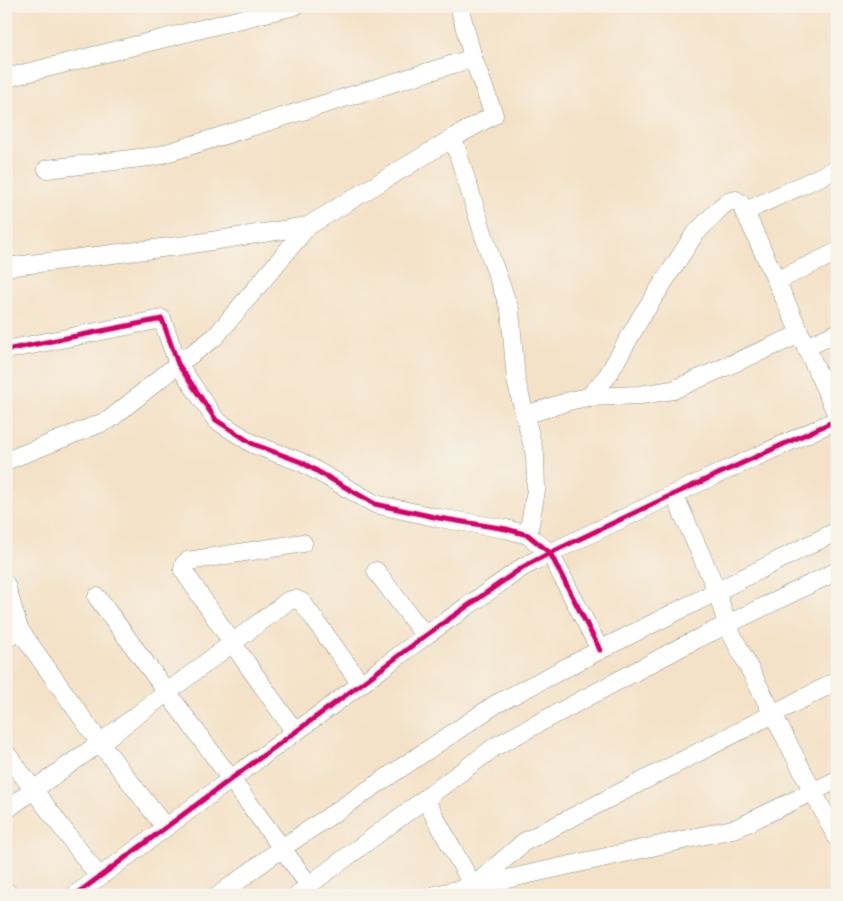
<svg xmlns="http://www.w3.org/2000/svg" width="843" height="901" font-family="'Sorts Mill Goudy',serif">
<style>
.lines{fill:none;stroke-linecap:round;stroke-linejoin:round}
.minor-casing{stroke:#8a907e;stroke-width:19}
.minor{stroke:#fff;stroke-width:18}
.cycleway-casing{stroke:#f7f3e8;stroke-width:8}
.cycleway{stroke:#d6006c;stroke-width:5}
</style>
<rect width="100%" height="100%" fill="#f7f3e8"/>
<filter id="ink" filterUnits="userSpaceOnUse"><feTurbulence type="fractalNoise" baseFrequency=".02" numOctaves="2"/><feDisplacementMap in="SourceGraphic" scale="10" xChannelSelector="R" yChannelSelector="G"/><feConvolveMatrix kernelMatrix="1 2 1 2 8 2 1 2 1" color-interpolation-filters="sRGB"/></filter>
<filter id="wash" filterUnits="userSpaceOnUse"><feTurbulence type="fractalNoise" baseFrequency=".0096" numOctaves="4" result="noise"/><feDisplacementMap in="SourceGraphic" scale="20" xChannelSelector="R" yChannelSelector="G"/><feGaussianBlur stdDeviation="1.12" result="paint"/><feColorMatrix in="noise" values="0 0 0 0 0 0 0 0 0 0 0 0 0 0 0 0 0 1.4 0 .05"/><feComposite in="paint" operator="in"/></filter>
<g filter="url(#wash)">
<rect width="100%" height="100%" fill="#f4e2c8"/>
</g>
<g filter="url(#ink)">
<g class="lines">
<g class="minor-casing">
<g id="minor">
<path d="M264,6l1,7 30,-7"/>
<path d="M6,78l259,-65"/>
<path d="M453,138l38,120 19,52 6,70 19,75 1,35 -8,45"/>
<path d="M47,169l110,-13 316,-98"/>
<path d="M744,212l93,-43"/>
<path d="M6,267l180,-22 122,-19 145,-88 41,-23 -21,-57 -14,-52"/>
<path d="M776,281l61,-29"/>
<path d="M806,347l31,-14"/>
<path d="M6,350l156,-31 16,45 38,56 37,24 48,18 74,42 64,14 67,11 22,6 22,18 50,97"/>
<path d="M589,397l19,-22 33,-58 53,-82 27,-28 7,-5 8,-2 6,5 95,210"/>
<path d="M525,415l48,-15 16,-3 51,-2 33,-5 127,-56"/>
<path d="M6,461l103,-41 69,-56 37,-27 93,-111"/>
<path d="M674,494l43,97 10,34 110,213"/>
<path d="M376,571l49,65"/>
<path d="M6,585l13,44 -13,11"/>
<path d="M97,597l212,288"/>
<path d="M19,629l81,114 65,84"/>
<path d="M295,732l-62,-88 -50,-74 1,-6 4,-3 115,-18"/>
<path d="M6,753l93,124"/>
<path d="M425,799l48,87 1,9"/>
<path d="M6,810l27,-20 67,-47 188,-142 7,-2 7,3 59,82"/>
<path d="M476,884l48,-42 313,-161"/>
<path d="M6,891l3,4"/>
<path d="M75,895l156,-116 130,-95 64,-48 98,-69 27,-14 124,-59 163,-74"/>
<path d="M219,895l63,-47 214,-144 104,-54 237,-119"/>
<path d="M298,895l11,-10 187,-139 189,-101 152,-74"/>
<path d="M435,895l302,-67 100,-48"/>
</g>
</g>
<use href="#minor" class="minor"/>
<g class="cycleway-casing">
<g id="cycleway">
<path d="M6,350l156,-31 16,45 38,56 37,24 48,18 74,42 64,14 67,11 22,6 22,18 50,97"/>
<path d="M75,895l156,-116 130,-95 64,-48 98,-69 27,-14 124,-59 163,-74"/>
</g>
</g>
<use href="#cycleway" class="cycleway"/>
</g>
</g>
<rect width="843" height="901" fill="none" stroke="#f7f3e8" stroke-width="25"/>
</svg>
